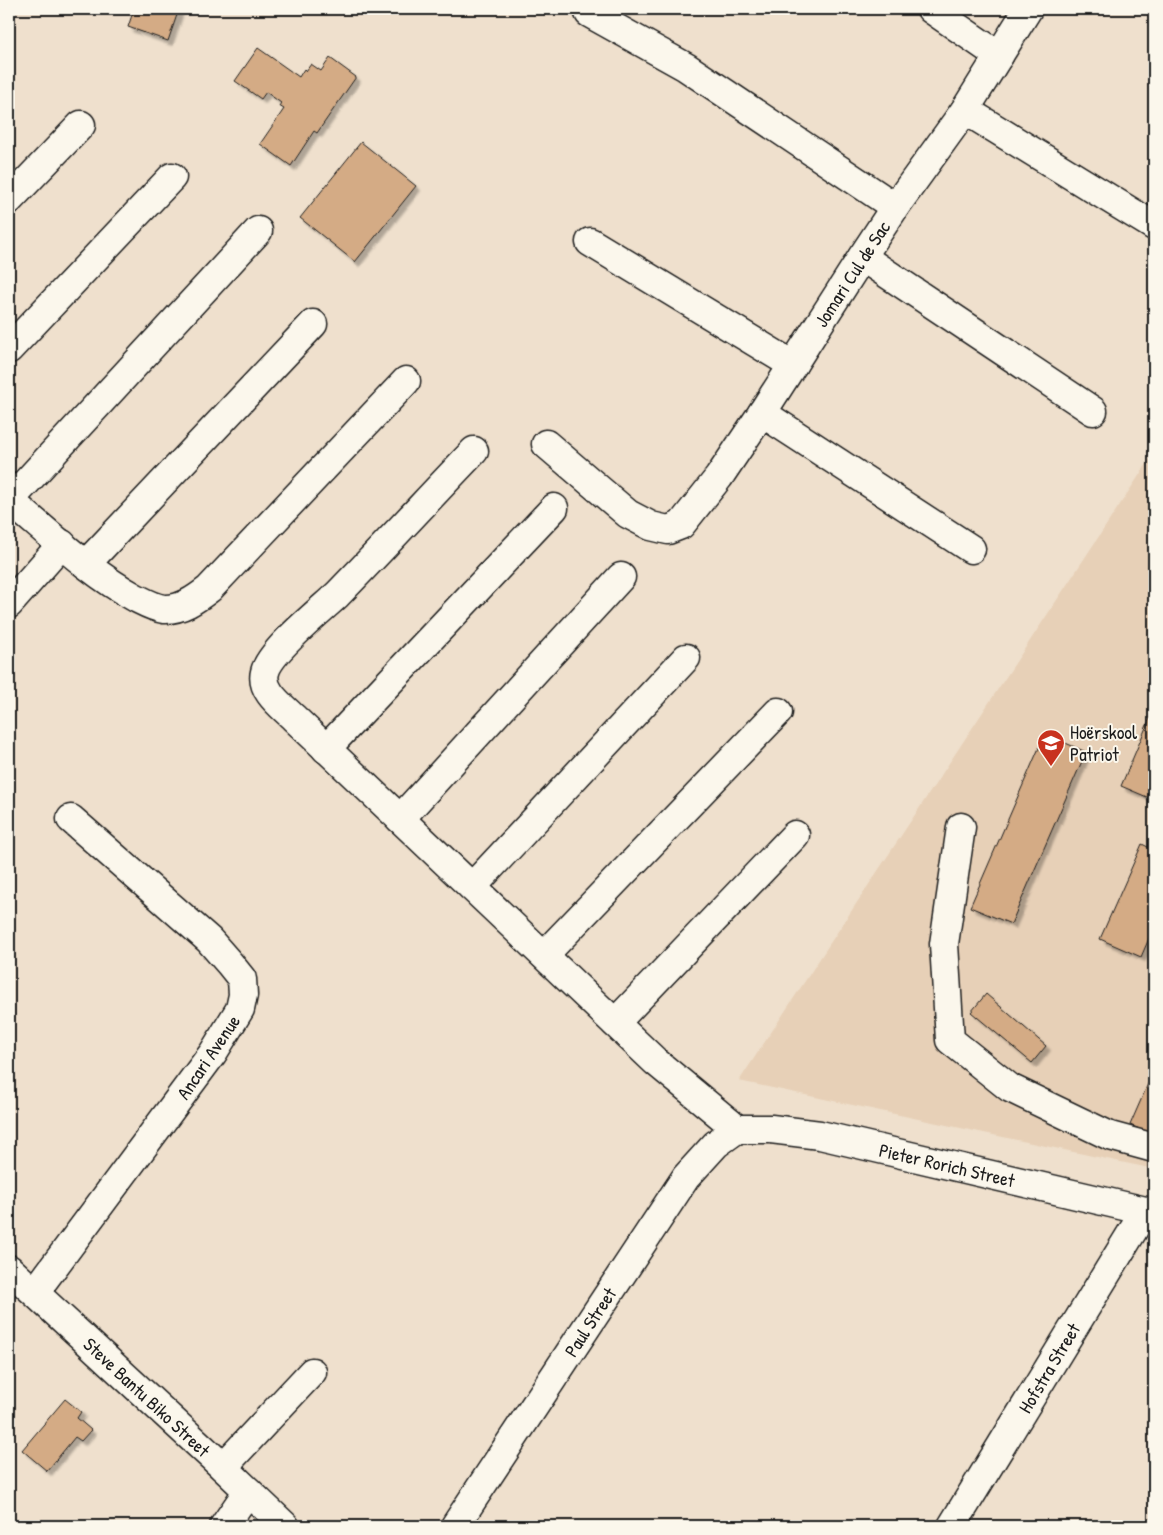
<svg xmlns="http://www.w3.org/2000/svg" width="1163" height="1535" font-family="'Patrick Hand',sans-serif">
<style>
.built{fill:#e7d0b7}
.building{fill:#d4ab85;stroke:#1c1c1c;filter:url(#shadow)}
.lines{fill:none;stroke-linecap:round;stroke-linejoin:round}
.minor-casing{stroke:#1c1c1c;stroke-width:31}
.minor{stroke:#fbf7ec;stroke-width:28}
.labels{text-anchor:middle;stroke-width:4;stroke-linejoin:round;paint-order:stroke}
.street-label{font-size:19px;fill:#1c1c1c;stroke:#fbf7ec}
.poi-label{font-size:19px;fill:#1c1c1c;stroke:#fbf7ec;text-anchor:start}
</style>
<defs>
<filter id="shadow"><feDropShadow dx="4.5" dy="4.5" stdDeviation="1" flood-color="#0004"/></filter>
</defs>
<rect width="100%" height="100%" fill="#efe0cd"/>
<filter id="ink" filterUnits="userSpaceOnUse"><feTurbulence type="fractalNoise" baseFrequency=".02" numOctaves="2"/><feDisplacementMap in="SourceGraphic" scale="10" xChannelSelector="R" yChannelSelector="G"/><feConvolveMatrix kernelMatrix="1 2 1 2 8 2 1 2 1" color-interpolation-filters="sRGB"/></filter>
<g filter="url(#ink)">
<path class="built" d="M1154,453v716l-415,-88z"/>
<g class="building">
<path d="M134,9h45l-11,32 -40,-14z"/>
<path d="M258,48l41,29 5,-8 2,2 5,-7 10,7 9,-13 26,19 -39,56 -3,-2 -23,35 -31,-22 24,-35 -5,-3 2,-3 -15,-11 -5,7 -26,-18z"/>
<path d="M361,142l55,44 -61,76 -55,-44z"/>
<path d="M1150,718l4,2v80l-33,-14z"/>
<path d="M1045,734l41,18 -75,172 -41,-17z"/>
<path d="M1142,844l12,6v77l-13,30 -41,-18z"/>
<path d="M986,994l60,52 -14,17 -61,-51z"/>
<path d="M1154,1070v65l-24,-10z"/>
<path d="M65,1399l16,13 -4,6 14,12 -10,11 -6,-4 -28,34 -25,-21z"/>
</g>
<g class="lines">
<g class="minor-casing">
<g id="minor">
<path d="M931,9l68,47"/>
<path d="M589,13l97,54 209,140"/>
<path d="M965,110l189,116"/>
<path d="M9,200l72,-75"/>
<path d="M590,242l203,123"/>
<path d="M862,257l231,154"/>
<path d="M9,349l163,-172"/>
<path d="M762,413l209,136"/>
<path d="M546,444l82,70 23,12 17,4 13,-5 38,-48 43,-64 100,-156 33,-50 70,-97 63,-101"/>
<path d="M474,451c-46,48 -91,97 -137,144 -17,16 -67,56 -72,77 -5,19 17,34 29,46l362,344 81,67"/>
<path d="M9,500c40,33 81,73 127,98 8,4 19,10 28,11 17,1 32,-10 45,-20l197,-208"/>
<path d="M9,501l249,-270"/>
<path d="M86,564l227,-240"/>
<path d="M9,604l53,-60"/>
<path d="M326,749l228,-241"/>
<path d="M400,819l221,-242"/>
<path d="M961,827l-17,117 6,96 60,48 100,48 44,12"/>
<path d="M472,887l214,-229"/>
<path d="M544,955l234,-243"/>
<path d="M615,1023l180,-188"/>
<path d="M737,1129h34l49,6 334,78"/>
<path d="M9,1269l214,198 62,59"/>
<path d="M35,1292l178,-239 27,-44 3,-14 -1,-16 -12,-15 -21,-24 -138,-121"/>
<path d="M223,1467l89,-95"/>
<path d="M224,1526l24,-35"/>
<path d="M455,1526l231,-349 30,-33 21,-15"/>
<path d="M952,1526l193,-315"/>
</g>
</g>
<use href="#minor" class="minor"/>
</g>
</g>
<defs>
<g id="school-pin" transform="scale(1.4375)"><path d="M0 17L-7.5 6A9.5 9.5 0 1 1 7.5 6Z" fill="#c8321e" stroke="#fbf7ec"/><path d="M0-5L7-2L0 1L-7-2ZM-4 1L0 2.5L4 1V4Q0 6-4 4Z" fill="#fff"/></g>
</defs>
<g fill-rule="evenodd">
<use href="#school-pin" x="1051" y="743"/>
</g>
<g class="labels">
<g class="street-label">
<text transform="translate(852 274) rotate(-57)" y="7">Jomari Cul de Sac</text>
<text transform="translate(208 1057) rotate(-56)" y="7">Ancari Avenue</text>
<text transform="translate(947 1165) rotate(13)" y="7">Pieter Rorich Street</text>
<text transform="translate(590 1322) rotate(-57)" y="7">Paul Street</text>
<text transform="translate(1049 1368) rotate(-59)" y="7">Hofstra Street</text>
<text transform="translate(147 1397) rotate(43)" y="7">Steve Bantu Biko Street</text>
</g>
<g class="poi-label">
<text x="1070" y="739">Hoërskool<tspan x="1070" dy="22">Patriot</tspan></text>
</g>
</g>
<rect width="1163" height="1535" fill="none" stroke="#fbf7ec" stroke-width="30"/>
<rect x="15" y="15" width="1133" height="1505" fill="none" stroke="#1c1c1c" stroke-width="2" filter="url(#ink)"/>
</svg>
